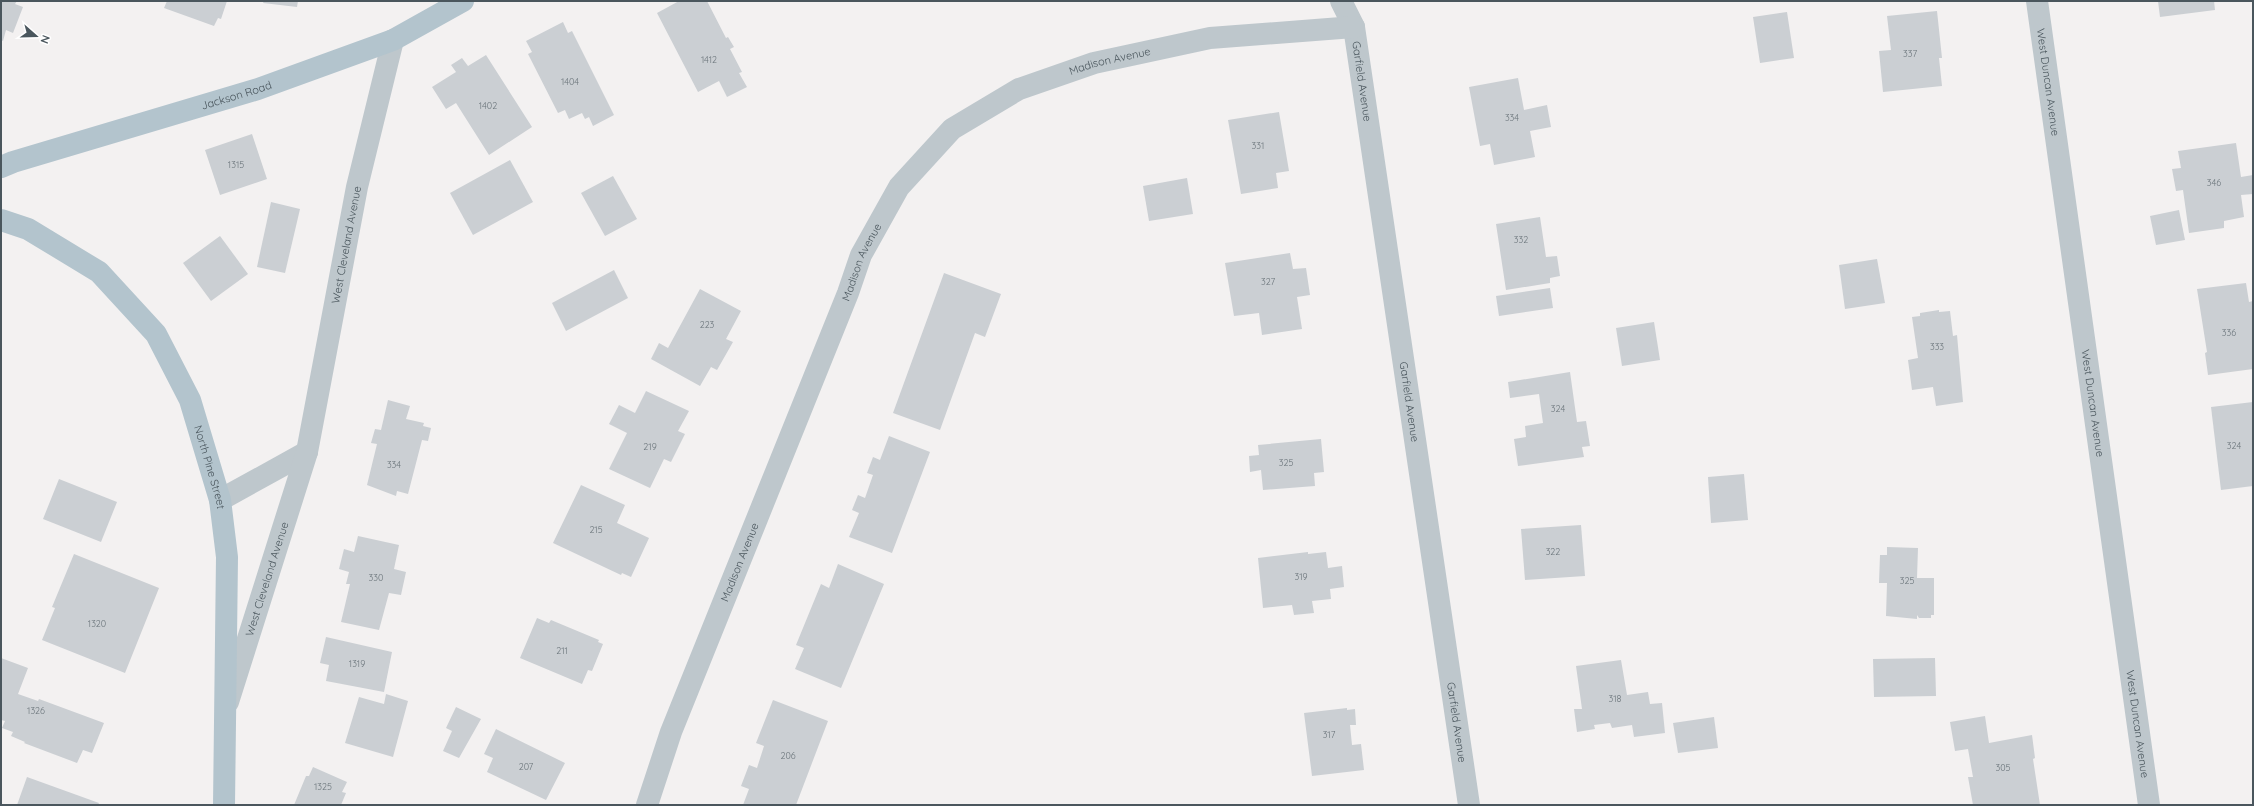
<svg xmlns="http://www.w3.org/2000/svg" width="2254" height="806" font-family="Quicksand,sans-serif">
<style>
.building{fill:#cbcfd3}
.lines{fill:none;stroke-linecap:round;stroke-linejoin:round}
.minor{stroke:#bec7cc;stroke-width:22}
.major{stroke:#b3c4cd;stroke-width:22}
.labels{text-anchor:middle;stroke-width:3;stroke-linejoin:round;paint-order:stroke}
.number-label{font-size:9px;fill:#6a747a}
.street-label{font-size:11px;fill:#4a565d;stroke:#fff}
</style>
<rect width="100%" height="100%" fill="#f3f1f1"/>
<g class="building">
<path d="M1,1h16l-2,3 8,3 -10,26 -7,-3 -3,11 -2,-1z"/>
<path d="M167,1h60l-6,18 -3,-1 -4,8 -50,-18z"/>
<path d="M264,1h34l-1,6 -34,-4z"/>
<path d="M679,1h28l19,37 2,-1 6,10 -4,2 12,23 -3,1 8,14 -20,10 -8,-16 -21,11 -41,-79z"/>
<path d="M2158,1h56l1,9 -55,7z"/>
<path d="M1937,11l5,47h-3l3,28 -59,6 -4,-41 12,-1 -4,-34z"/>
<path d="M1787,12l7,46 -34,5 -7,-46z"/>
<path d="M563,22l5,11 4,-2 42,84 -21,11 -4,-9 -4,2 -3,-6 -13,6 -4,-9 -7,3 -30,-59 4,-2 -6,-11z"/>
<path d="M486,55l46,72 -43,28 -33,-52 -10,6 -14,-22 24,-15 -5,-7 11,-7 6,8z"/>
<path d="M1518,78l6,32 23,-5 4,22 -21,4 5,26 -41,8 -4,-21 -10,2 -11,-59z"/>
<path d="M1279,112l10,59 -13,2 2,15 -37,6 -13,-74z"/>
<path d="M252,134l15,45 -47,16 -15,-45z"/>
<path d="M2236,143l5,34 12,-2v19l-12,1 3,22 -20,4v7l-35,5 -6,-43 -7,1 -4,-22 9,-1 -3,-17z"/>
<path d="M510,160l23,42 -60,33 -23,-42z"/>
<path d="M613,176l24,43 -32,17 -24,-43z"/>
<path d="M1187,178l6,36 -44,7 -6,-35z"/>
<path d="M271,202l29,7 -15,64 -28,-6z"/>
<path d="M2179,210l6,30 -29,5 -6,-29z"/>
<path d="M1540,217l6,40 11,-1 3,20 -10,2v5l-44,7 -10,-66z"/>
<path d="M220,236l28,38 -37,27 -28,-38z"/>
<path d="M1290,253l3,16 13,-1 4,27 -13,2 5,32 -40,6 -3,-22 -25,3 -9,-53z"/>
<path d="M1877,259l8,44 -40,6 -6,-44z"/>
<path d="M614,270l14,28 -62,33 -14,-28z"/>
<path d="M944,273l57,21 -16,43 -10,-4 -35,97 -47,-17z"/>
<path d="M2246,283l3,19 4,-1v68l-45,6 -3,-22 2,-1 -10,-63z"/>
<path d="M1550,288l3,20 -54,8 -3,-20z"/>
<path d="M700,289l41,22 -15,28 7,3 -16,28 -6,-3 -11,19 -49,-27 8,-16 9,5z"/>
<path d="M1939,310v2l11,-1 3,25 4,-1 6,67 -27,4 -3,-19 -21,3 -4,-30 10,-2 -6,-41 8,-1v-3z"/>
<path d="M1654,322l6,38 -38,6 -6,-38z"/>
<path d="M1570,372l7,50 9,-1 4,25 -8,1 2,10 -66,9 -4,-27 12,-2 -1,-11 18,-3 -4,-29 -29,4 -2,-16z"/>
<path d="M646,391l43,20 -11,20 7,3 -14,28 -7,-3 -14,29 -41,-19 18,-36 -18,-9 10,-19 16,8z"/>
<path d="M388,400l22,6 -4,13 18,4 -1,3 8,2 -3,13 -6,-1 -14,54 -11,-3 -1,5 -29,-11 10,-41 -6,-1 4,-14 6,1z"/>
<path d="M2253,402v84l-32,4 -10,-83z"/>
<path d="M889,436l41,16 -38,101 -43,-16 10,-24 -7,-3 6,-15 7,3 8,-23 -6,-2 6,-16 7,3z"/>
<path d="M1321,439l3,33 -10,1 1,13 -52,4 -2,-20 -11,2 -1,-16 10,-1 -1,-10z"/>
<path d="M1744,474l4,46 -37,3 -3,-46z"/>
<path d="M59,479l58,23 -16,40 -58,-23z"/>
<path d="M581,485l44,20 -8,18 32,15 -18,39 -9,-4 -1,2 -68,-32z"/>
<path d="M1581,525l4,51 -60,4 -4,-51z"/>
<path d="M358,536l41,9 -5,24 12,3 -5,23 -12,-2 -10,37 -38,-8 9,-38h-4l3,-12 -10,-3 5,-20 10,3z"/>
<path d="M1887,547l31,1 -1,30h17v37h-3v3h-12l-2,-3v4l-31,-3 1,-33h-8l1,-28h7z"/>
<path d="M1308,552v2l18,-2 2,16 14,-2 2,21 -14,2 1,10 -19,2 2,12 -20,2 -2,-10 -29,3 -5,-50z"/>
<path d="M74,554l85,34 -34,85 -83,-33 13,-32 -3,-1z"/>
<path d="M838,564l46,20 -43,104 -46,-19 9,-21 -8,-3 25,-61 8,4z"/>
<path d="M537,618l12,5 2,-3 48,20 -1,2 5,2 -11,27 -4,-1 -6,14 -62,-26z"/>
<path d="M326,637l66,15 -8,40 -58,-11 3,-16 -9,-2z"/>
<path d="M1,658l27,10 -10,26 20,7 1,-2 65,24 -12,30 -9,-3 -6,13 -53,-20 1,-1 -14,-6 2,-4 -11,-4 3,-7 -4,-1z"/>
<path d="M1935,658l1,38 -62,1 -1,-38z"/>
<path d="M1621,660l6,35 21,-3 2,12 12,-1 3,30 -31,4 -2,-12 -20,3 -2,-5 -16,2 1,4 -18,3 -3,-23h8l-6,-43z"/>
<path d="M386,694l22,7 -15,56 -48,-14 14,-46 25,7z"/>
<path d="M773,700l55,21 -32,84h-53l6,-16 -8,-3 8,-21 8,3 7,-22 -8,-3z"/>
<path d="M456,707l25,12 -22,39 -16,-7 9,-20 -6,-3z"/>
<path d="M1347,708v2l8,-1 1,16h-6l2,20 9,-1 3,26 -52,6 -8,-63z"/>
<path d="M1985,716l4,27 43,-8 3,23 -2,1 7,46h-67l-5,-28h5l-5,-28 -13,2 -5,-29z"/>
<path d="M1714,717l4,31 -40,5 -5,-30z"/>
<path d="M496,729l69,34 -19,37 -59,-28 6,-14 -9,-4z"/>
<path d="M313,767l34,15 -5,10 4,1 -5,12h-47l12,-29h3z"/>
<path d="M27,777l72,26 -1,2h-81z"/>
</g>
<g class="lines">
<g class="minor">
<path id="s1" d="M1341,1l13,26 115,778"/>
<path id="s2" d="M2037,1l112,804"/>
<path d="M220,500l87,-48"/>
<path id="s3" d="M228,702l79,-250 50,-265 36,-147"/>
<path id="s4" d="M647,805l24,-73 177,-439 13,-38 38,-68 53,-58 67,-40 75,-26 116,-25 144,-11"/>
</g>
<g class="major">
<path id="s5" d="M1,167l12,-5 245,-73 135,-49 70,-39"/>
<path id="s6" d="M1,220l27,9 71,43 57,62 34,66 30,100 7,57 -3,248"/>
</g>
</g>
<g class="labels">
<g class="number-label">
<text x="1910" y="57">337</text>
<text x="709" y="63">1412</text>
<text x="570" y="85">1404</text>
<text x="488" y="109">1402</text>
<text x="1512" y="121">334</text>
<text x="1258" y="149">331</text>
<text x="236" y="168">1315</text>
<text x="2214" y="186">346</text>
<text x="1521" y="243">332</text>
<text x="1268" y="285">327</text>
<text x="707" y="328">223</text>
<text x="2229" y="336">336</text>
<text x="1937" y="350">333</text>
<text x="1558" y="412">324</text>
<text x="2234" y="449">324</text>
<text x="650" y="450">219</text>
<text x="1286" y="466">325</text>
<text x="394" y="468">334</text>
<text x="596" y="533">215</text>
<text x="1553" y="555">322</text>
<text x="1301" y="580">319</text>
<text x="376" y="581">330</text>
<text x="1907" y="584">325</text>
<text x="97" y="627">1320</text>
<text x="562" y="654">211</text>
<text x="357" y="667">1319</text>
<text x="1615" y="702">318</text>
<text x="36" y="714">1326</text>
<text x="1329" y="738">317</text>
<text x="788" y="759">206</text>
<text x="526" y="770">207</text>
<text x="2003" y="771">305</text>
<text x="323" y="790">1325</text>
</g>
<g class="street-label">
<text dy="4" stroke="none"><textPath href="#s4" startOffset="920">Madison Avenue</textPath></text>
<text dy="4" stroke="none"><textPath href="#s1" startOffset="84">Garfield Avenue</textPath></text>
<text dy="4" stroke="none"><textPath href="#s2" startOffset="82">West Duncan Avenue</textPath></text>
<text dy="4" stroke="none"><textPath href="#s5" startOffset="246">Jackson Road</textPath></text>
<text dy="4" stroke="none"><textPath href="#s3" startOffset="473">West Cleveland Avenue</textPath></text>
<text dy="4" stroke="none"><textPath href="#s4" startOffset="584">Madison Avenue</textPath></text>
<text dy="4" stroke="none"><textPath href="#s1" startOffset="408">Garfield Avenue</textPath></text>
<text dy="4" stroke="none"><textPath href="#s2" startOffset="406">West Duncan Avenue</textPath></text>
<text dy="4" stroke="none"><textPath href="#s6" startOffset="340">North Pine Street</textPath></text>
<text dy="4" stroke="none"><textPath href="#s4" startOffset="260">Madison Avenue</textPath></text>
<text dy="4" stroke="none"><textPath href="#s3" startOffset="129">West Cleveland Avenue</textPath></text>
<text dy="4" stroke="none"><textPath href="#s1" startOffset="732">Garfield Avenue</textPath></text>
<text dy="4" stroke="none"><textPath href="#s2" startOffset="730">West Duncan Avenue</textPath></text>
</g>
</g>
<rect width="2254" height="806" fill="none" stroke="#4a565d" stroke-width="4"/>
<g transform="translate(36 36) rotate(110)" stroke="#ffffff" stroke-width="3" paint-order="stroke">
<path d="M0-3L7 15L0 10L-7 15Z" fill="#4a565d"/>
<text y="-6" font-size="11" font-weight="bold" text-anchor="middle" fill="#4a565d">N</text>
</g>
</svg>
